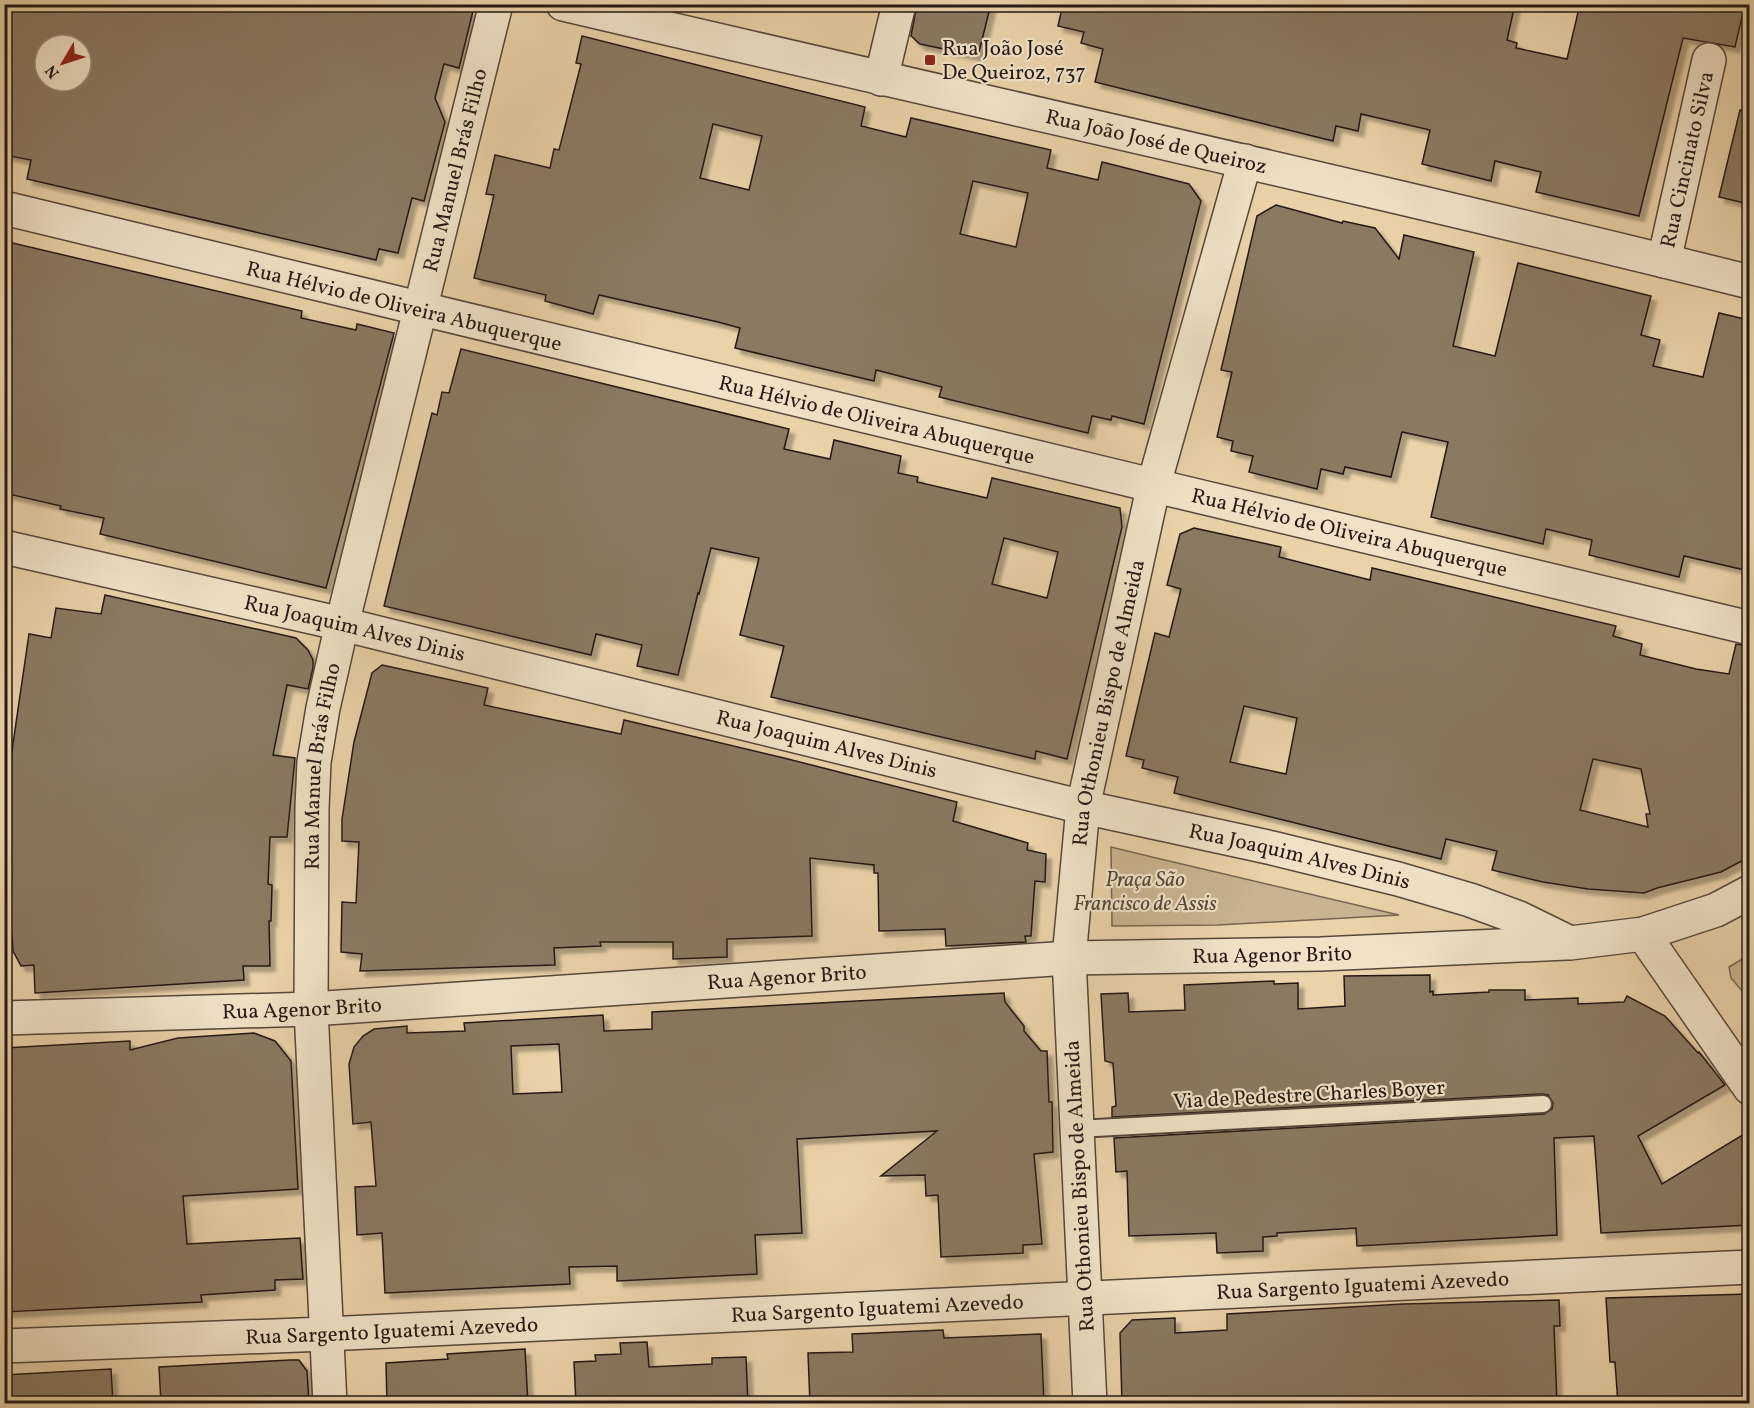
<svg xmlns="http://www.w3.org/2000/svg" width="1754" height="1408" font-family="Vollkorn,serif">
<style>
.green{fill:#c9b390;stroke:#776652;stroke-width:1.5}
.building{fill:#8b7962;stroke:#251915;stroke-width:1.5;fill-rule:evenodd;filter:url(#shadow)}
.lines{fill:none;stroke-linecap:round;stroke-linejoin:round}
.service-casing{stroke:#56473a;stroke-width:20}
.minor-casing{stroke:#56473a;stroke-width:36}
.tertiary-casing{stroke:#56473a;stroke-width:36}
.service{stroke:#f1e2c7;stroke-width:16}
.minor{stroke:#f1e2c7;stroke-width:33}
.tertiary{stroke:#f1e2c7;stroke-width:33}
.poi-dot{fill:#8f2418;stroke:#f1e2c7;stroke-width:2}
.labels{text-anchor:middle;stroke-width:4.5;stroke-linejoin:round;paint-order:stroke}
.poi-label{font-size:21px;fill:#251915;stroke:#f1e2c7;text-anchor:start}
.street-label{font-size:21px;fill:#251915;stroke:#f1e2c7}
.park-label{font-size:21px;font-style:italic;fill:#56473a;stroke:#f1e2c7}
</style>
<defs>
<filter id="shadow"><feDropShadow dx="5.5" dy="5.5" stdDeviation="1.5" flood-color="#0004"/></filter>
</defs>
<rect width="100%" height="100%" fill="#ead2a9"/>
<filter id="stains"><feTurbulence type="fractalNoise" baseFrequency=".00333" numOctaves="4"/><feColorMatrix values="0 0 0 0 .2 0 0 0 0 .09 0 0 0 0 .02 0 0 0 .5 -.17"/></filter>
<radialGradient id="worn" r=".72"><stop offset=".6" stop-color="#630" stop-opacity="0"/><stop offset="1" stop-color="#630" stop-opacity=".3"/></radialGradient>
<g class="green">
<path d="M1111,847l41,10 247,58 -181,10 -106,1z"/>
<path d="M1749,955v44l-18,-21 -2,-11z"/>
</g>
<g class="building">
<path d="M4,4h442l27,7 -14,57 -15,-4 -9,34 10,24 -21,79 -12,-3 -14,55 -19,-4 -3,11 -349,-81 4,-19 -27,-5zM45,45h36v36h-36z"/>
<path d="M917,4h74l-13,52 -58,-12 -9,-8z"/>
<path d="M1063,4h452l-8,36 10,3 -1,5 51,11 13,-55h165l-10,43 -52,-9 -44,178 -103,-24 5,-20 -46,-11 -4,20 -69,-17 8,-34 -69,-16 -3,17 -22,-5 -3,15 -238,-59 8,-33 -22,-6 3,-11 -26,-6z"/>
<path d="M582,36l283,71 -4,19 45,11 5,-19 140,32 -4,18 51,12 4,-18 87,22 12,17 -57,223 -32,-8 -1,4 -19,-4 -4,17 -149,-36 3,-10 -66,-17 -2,11 -139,-33 5,-20 -22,-6 -119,-27 -6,19 -48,-13 1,-6 -72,-17 20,-83 -8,-1 9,-39 55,13 4,-19 5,1 22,-86 -5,-1zM713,124l49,12 -13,54 -49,-12zM973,181l55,12 -12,54 -56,-13z"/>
<path d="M1740,110l9,1v93l-30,-7z"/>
<path d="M1276,205l66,18 1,-2 32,7 24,31 5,-24 70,17 -21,94 42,10 23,-93 133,33 -10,39 19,5 -7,26 50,11 16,-64 30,7v251l-65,-15 -5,21 -90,-22 3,-15 -46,-11 -3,15 -112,-27 17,-75 -46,-10 -11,45 -46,-10 -2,7 -22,-5 -4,20 -68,-17 4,-16 -22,-5 2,-10 -16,-4 15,-65 -11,-2 36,-154z"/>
<path d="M4,241l298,70 -1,7 55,12 1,-6 37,9 -68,255 -226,-54 4,-16 -44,-9 1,-3 -57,-13z"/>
<path d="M461,349l328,80 -5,20 46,10 4,-19 67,16 -3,17 20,4 -1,5 70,16 5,-20 128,30 2,19 -55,232 -31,-8 -1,8 -264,-62 13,-51 -44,-11 19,-77 -48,-10 -12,46 -1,-1 -20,82 -41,-9 5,-21 -46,-11 -5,21 -207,-49 48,-193 5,2 5,-23 7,1zM1004,538l54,14 -11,46 -55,-14z"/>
<path d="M1194,528l87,19 -2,10 91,23 2,-12 244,58 -3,10 29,8 -2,11 56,14 33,5 7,-30 13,2v211l-28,15 -64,16 -13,5 -56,-4 -45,-7 -51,-12 5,-19 -51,-12 -5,20 -267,-66 4,-16 -36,-9 2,-8 -18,-4 29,-123 14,4 12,-48 -14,-4 13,-51zM1244,706l53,12 -11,56 -56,-12zM1593,759l48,10 9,45h-4l2,13 -68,-17z"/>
<path d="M105,595l191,43 12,12 5,10v8l-5,21 -21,-4 -14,70 22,3 -8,79h-17l-2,47 4,1 -1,36h-2l1,45h-27l1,14 -209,13 -1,-28 -13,1 -8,-15 -1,-16h-8l5,-164 20,-137 22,4 5,-30 45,6z"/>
<path d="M382,665l106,23 -4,17 137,29 3,-14 160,38 173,44 -4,19 75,22 -1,7 19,4 -1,28 -10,-1 -4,55h-6l1,6 -80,4 -1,-17 -66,2 -1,-58h-4v-8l-64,-7 2,78 -85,3v18l-54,2v-17h-73l1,4 -47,2 1,17 -195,6 2,-17 -21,-2 1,-50 14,1 3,-61 -17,-1v-22l12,-77 18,-69z"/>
<path d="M1430,975v17l3,-1v4l56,-3v-2h36v10l53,-2v6l46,-2 3,-6 38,20 33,37 1,-1 26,33 -87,51 24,48 87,-53v94l-148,8 -7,-97 -40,2 3,97 -200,11 -1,-18 -79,5v3l-14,1v14l-46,2 -1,-20 -87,3 -2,-65 -11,1 -2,-34 430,-24 8,-5 1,-6 -5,-8 -6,-1 -430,23v-10l4,-1 -3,-43 -8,-2 -4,-67 27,-1 1,19 56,-2 -1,-25 90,-4v3l24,-1v26l47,-3 -1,-30z"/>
<path d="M1004,993l1,9 19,24v5l17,20h6l2,51h3l1,50 -19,2 8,90 -19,1v8l-82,4 -3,-62 -12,1 -1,-21 -44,1 56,-45 -140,8 5,94 -47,2 2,39 -140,7v-15l-48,1 1,17 -185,9 -3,-60 -25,2 -2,-48 21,-1 -5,-64 -18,2 -4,-60 5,-17 9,-11 11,-7 33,-3v7l58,-2 -1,-8 139,-8 1,16 48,-2v-17zM559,1044l3,48 -49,2 -2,-48z"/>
<path d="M254,1033l21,8 16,20 7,128 -115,7 4,48 113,-6 3,41 -28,1v10l-74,5 1,7 -198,10v-264l126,-7v9l48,-12z"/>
<path d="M1749,1294v110h-131l-3,-42h-5l-4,-64z"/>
<path d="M1559,1300l1,26h-6l3,78h-435l-2,-71 12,-13 43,-2v15l52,-3v-16l176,-10z"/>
<path d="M943,1330l1,8 97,-4 3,70h-234l-2,-51 45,-1 -1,-18z"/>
<path d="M647,1342l2,25 63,-3v-6l34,-1 2,47h-172l-2,-42 22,-1 -1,-6 26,-1 -1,-11z"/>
<path d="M525,1349l3,55h-141l-1,-41 62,-4 -1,-5z"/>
<path d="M290,1360h9l8,11 2,33h-148l-2,-37z"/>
<path d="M111,1369l2,35h-109v-29z"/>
</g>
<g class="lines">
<g class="service-casing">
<path id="service" d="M1077,1129l466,-25"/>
</g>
<g class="minor-casing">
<g id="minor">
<path d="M881,79l18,-75"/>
<path id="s1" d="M4,208c581,144 1164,280 1746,420"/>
<path id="s2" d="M1664,261l45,-201"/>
<path id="s3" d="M4,547l338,77 741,183 189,41 126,31 72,21 49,18 51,25 73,-9 73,-24 34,-18"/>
<path d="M1643,934l107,154"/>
<path id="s4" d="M4,1018l307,-9 758,-51 252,-4 245,-11"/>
<path id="s5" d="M4,1346l322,-12 1424,-67"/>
<path id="s6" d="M330,1404l-19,-395 1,-201 2,-46 9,-54 19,-84 154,-620"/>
<path id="s7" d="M1090,1404l-21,-446 14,-151 71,-323 91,-323"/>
</g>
</g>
<g class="tertiary-casing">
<g id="tertiary">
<path id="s8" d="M563,4c395,93 792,180 1187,278"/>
</g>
</g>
<use href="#service" class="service"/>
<use href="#minor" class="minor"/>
<use href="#tertiary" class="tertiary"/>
</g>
<rect class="poi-dot" x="924" y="54" width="12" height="12" rx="3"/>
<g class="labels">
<g class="poi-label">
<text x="942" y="55">Rua João José<tspan x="942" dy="24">De Queiroz, 737</tspan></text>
</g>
<g class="street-label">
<text dy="7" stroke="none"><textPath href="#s8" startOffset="609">Rua João José de Queiroz</textPath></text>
<text dy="7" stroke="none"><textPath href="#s2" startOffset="104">Rua Cincinato Silva</textPath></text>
<text dy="7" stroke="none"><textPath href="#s6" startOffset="1251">Rua Manuel Brás Filho</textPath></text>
<text dy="7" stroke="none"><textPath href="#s1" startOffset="412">Rua Hélvio de Oliveira Abuquerque</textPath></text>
<text dy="7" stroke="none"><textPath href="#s1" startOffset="898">Rua Hélvio de Oliveira Abuquerque</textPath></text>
<text dy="7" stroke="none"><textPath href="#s1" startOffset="1384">Rua Hélvio de Oliveira Abuquerque</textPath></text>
<text dy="7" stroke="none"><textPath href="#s3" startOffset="360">Rua Joaquim Alves Dinis</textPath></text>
<text dy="7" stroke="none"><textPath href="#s7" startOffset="705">Rua Othonieu Bispo de Almeida</textPath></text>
<text dy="7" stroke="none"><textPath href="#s3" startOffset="846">Rua Joaquim Alves Dinis</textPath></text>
<text dy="7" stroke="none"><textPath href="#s6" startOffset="639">Rua Manuel Brás Filho</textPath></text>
<text dy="7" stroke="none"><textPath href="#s3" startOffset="1332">Rua Joaquim Alves Dinis</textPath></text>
<text dy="7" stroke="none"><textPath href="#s4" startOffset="1270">Rua Agenor Brito</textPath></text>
<text dy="7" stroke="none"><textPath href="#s4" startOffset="784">Rua Agenor Brito</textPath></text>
<text dy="7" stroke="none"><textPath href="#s4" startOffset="298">Rua Agenor Brito</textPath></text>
<text transform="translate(1309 1094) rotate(-3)" y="7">Via de Pedestre Charles Boyer</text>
<text transform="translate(1079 1186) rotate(-93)" y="7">Rua Othonieu Bispo de Almeida</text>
<text dy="7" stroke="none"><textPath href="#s5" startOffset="1360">Rua Sargento Iguatemi Azevedo</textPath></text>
<text dy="7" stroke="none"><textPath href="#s5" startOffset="874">Rua Sargento Iguatemi Azevedo</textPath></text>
<text dy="7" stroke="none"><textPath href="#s5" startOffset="388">Rua Sargento Iguatemi Azevedo</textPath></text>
</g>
<g class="park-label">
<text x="1145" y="886">Praça São<tspan x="1145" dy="24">Francisco de Assis</tspan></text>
</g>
</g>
<rect width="1754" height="1408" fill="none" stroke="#ead2a9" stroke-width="24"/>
<rect x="6" y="6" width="1742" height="1396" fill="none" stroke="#251915" stroke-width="3"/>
<rect x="12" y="12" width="1730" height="1384" fill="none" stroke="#251915" stroke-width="1.5"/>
<g transform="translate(63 63) rotate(231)"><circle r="28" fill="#f1e2c7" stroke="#9f9280" stroke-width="1.5"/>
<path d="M0-4.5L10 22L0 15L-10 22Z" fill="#8f2418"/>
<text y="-9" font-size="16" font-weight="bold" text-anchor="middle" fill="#251915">N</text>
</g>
<rect width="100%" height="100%" filter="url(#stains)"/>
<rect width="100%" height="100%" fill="url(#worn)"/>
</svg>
